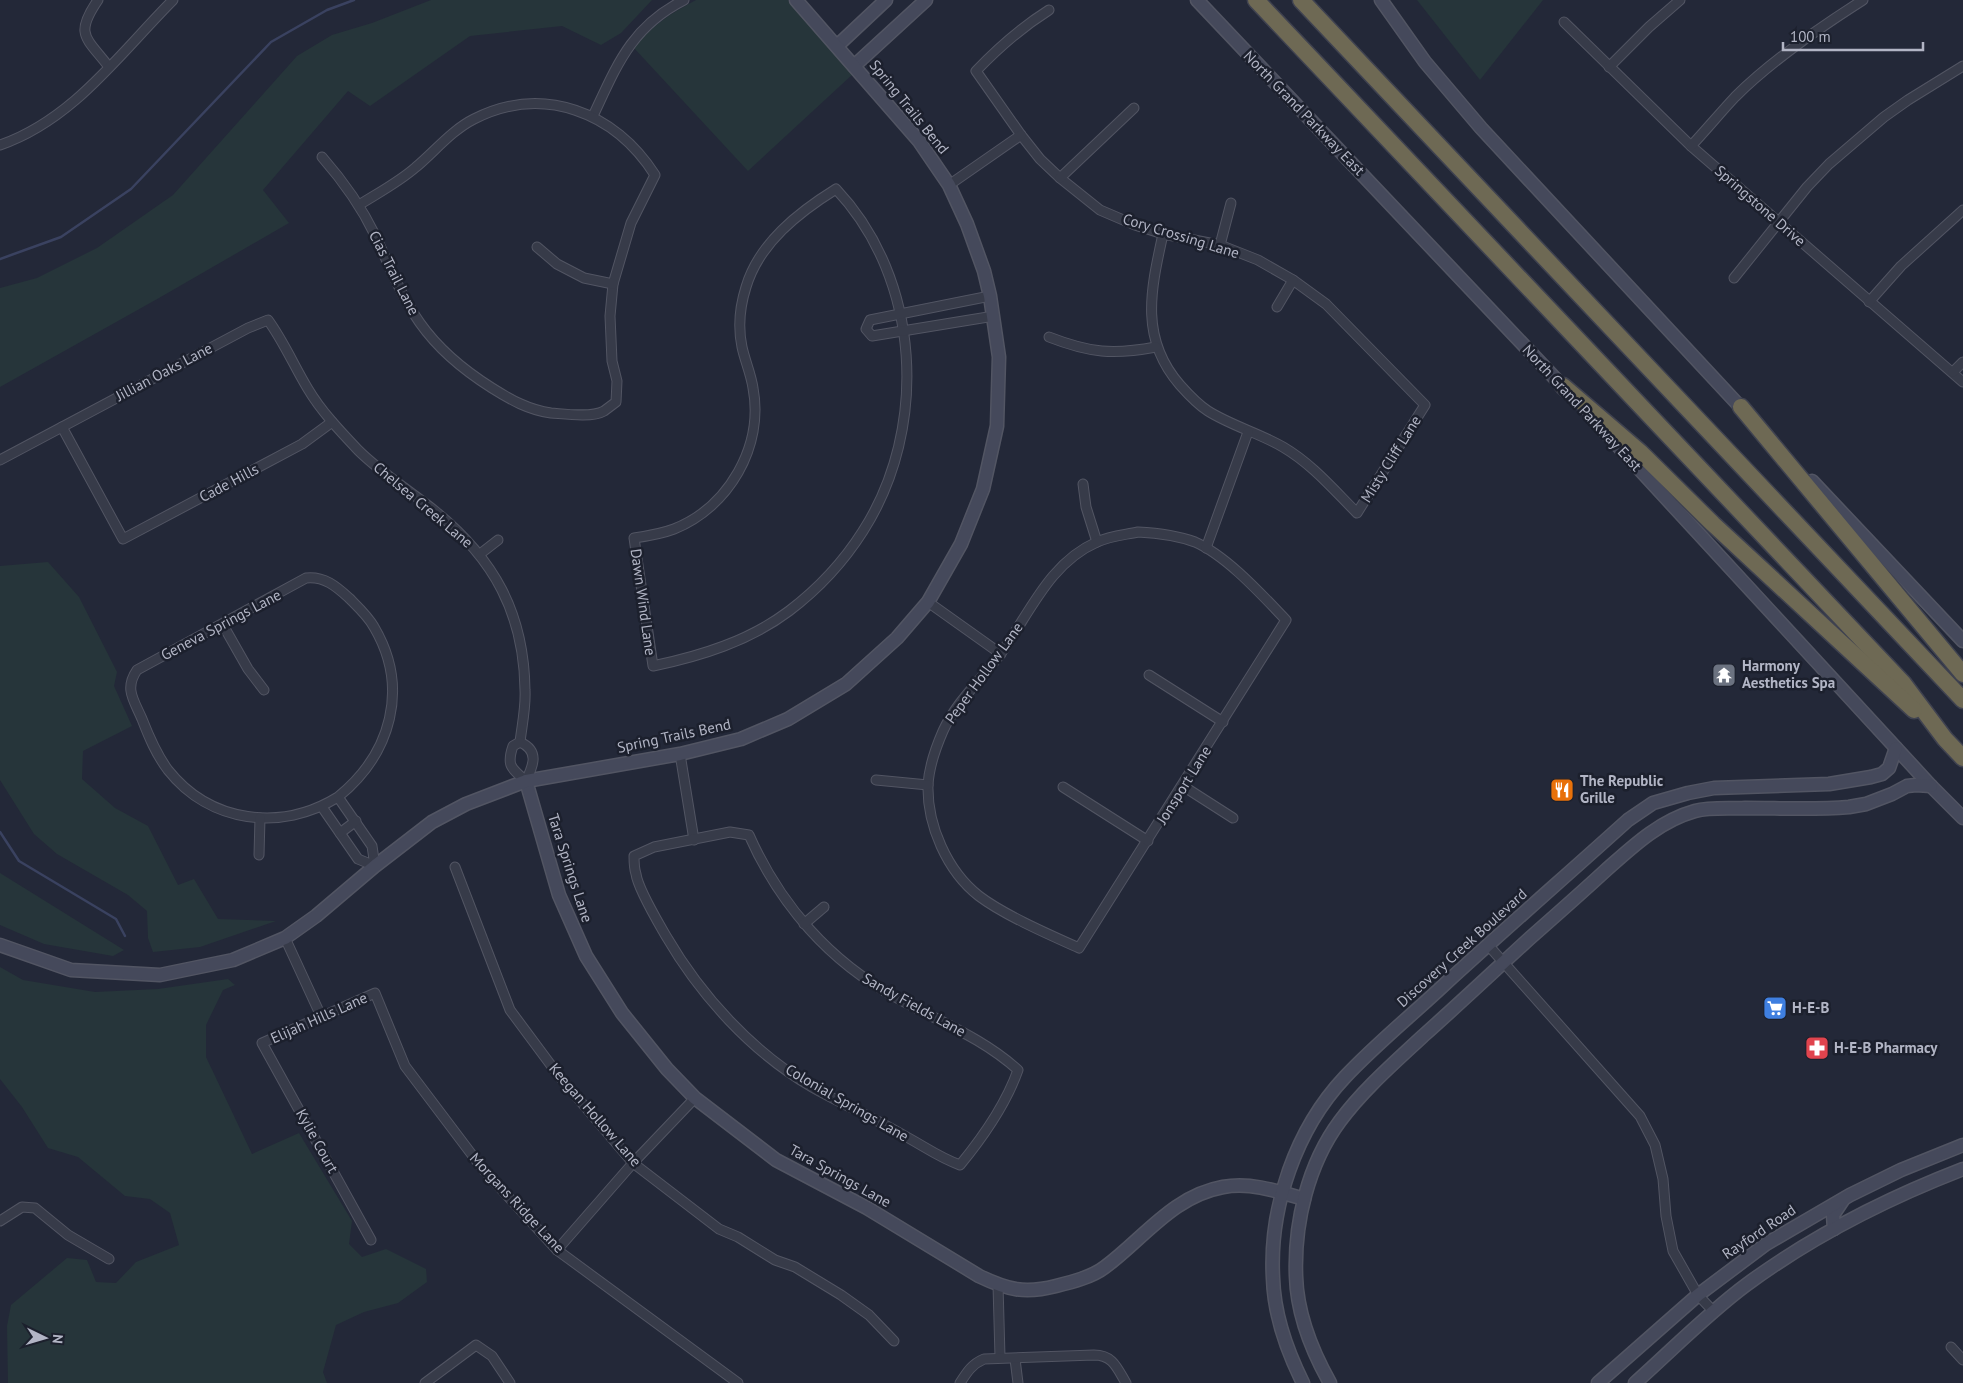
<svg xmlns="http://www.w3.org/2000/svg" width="1963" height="1383" font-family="'PT Sans',sans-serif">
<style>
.green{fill:#26353a}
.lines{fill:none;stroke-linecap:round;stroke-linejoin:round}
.stream{stroke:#3a4260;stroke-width:2.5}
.street-casing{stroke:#525563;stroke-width:11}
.secondary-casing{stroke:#525563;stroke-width:15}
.highway-casing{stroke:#3f4250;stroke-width:19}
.street{stroke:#373b49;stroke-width:9}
.secondary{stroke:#45495b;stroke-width:12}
.highway{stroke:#6e6954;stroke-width:16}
.labels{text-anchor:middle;stroke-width:5;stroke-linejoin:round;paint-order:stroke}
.street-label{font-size:15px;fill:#b2b5c5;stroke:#1c202d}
.poi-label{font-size:15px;font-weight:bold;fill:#b2b5c5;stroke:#1c202d;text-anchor:start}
</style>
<rect width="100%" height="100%" fill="#232838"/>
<g class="green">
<path d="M431,0h221l-31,33 -20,12 -39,-19 -92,10 -100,70 -22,-15 -85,99 26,33 -130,75 -159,89v-99l37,-10 60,-30 76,-53 124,-139 35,-21 40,-12z"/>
<path d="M696,0h92l65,74 -105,97 -114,-123c17,-22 37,-35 62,-48z"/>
<path d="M1417,0h126l-63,80z"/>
<path d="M48,562l31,35 38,75 -3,14 18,40 -49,25 -1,28 33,29 33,18 30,59 16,-6 24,40 58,2 -76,26 -47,5 -5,-14 -1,-27 -19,-16 -71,-41 -23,-20 -34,-54v-214z"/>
<path d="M0,873l124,77 -11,6 -69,-12 -44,-19z"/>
<path d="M0,967l23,13 72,12 63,-3 70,-10 7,6 -12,5 -17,35v32l46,97 47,-21 53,88 -3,23 13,13 24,-8 40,20 1,13 -29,21 -34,9 -28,13 -13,47 4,11h-319l-1,-57 4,-21 56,-47 20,2 9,22 20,1 20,-21 43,-17 -9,-32 -20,-14 -25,-3 -47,-39 -30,-9 -26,-41 -22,-28z"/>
</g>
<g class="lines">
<g class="stream">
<path d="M0,259l61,-22 70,-48 140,-147 56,-32 27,-10"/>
<path d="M0,832l19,29 97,58 9,17"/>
</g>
<g class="street-casing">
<g id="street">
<path d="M98,0c-24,35 -12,37 11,67"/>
<path d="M1049,10c-27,17 -51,38 -73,61l45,64 19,24 20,19 40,32 35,15 28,9 57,11 38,15 35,20 33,24 99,101 -68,108c-24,-24 -45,-49 -74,-66 -24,-14 -51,-21 -75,-36 -11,-7 -20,-17 -28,-26 -41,-47 -29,-96 -17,-151"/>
<path d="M1564,22l127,124 272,236"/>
<path d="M1609,67l40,-40 31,-27"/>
<path d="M593,116c24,-51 38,-89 91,-116"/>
<path d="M0,145c73,-25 120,-92 173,-145"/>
<path d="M1691,146c15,-16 29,-33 44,-49 37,-37 84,-69 128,-97"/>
<path d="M322,157c21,24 39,49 53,78 14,30 26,61 45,88 19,27 45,48 72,65 19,12 37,22 59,25 14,1 41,5 53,-2 4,-3 8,-6 12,-9l1,-21 -5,-20 -2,-45 3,-32 18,-61 24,-48c-40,-63 -112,-91 -181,-56 -22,11 -39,32 -58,48 -17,15 -38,26 -57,38"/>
<path d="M1060,178l74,-70"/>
<path d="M949,185l72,-50"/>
<path d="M836,189c85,90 93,239 27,342 -19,30 -45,58 -74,80 -40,30 -88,45 -136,55l-19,-128c14,-2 27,-4 40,-9 55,-22 90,-83 79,-141 -2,-14 -8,-27 -11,-41 -4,-19 -2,-41 4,-60 13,-44 53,-75 90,-98z"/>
<path d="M1220,245l11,-42"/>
<path d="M537,247l20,17 27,14 29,6"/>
<path d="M1734,278l73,-91 22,-23 55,-47 24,-17 55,-34"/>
<path d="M990,296l-120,24 -4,9 6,7 122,-20"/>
<path d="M1869,302l32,-36 62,-56"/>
<path d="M1277,307l16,-27"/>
<path d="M1049,337c41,16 64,18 107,10"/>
<path d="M1953,372l10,-10"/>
<path d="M62,427l61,112 179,-95 30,-22"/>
<path d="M0,460l248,-132 20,-8c16,22 26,46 40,69 13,22 32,42 50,61 23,23 52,41 77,61 59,48 89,102 90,179 1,17 -3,35 -5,52"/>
<path d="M1083,484l3,23 11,35"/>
<path d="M1138,532c19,1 38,3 57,10 32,14 67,53 91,78l-207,328c-29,-13 -75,-33 -100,-52 -32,-25 -52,-71 -51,-111 1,-18 8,-38 15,-54 14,-31 42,-55 61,-82 27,-39 47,-87 93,-107 13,-6 27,-7 41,-10z"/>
<path d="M1206,548l42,-116"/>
<path d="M480,554l18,-14"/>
<path d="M928,602l73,52"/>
<path d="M223,625l25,44 16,21"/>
<path d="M1149,675l74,47"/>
<path d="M520,742c20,9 13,24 6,39 -14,-12 -20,-15 -13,-35z"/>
<path d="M680,754l14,86"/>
<path d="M876,780l52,5"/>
<path d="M1183,786l50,32"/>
<path d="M1063,787l85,54"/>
<path d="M322,807l36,52 17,7 -3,-20 -34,-49c53,-43 72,-109 36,-170 -6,-11 -16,-20 -25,-29 -13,-12 -25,-22 -43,-20l-169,92c-13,19 -3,30 5,49 7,18 14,35 26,51 42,53 113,62 170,27"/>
<path d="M730,832l19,3c31,70 81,127 148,163 41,23 86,40 121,72 -12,34 -35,67 -58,95 -22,-8 -36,-19 -57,-30 -29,-17 -61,-31 -91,-48 -60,-35 -111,-91 -146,-151 -8,-14 -28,-47 -30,-62 -2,-6 -2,-12 -2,-18l20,-9z"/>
<path d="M340,833l16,-12"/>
<path d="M259,855l1,-37"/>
<path d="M455,867l55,143 49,66 74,87 86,66 19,8 37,23 20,7 46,28 28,20 25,26"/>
<path d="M804,924l20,-17"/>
<path d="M285,938l36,78"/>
<path d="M1488,945l152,171 15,29 8,34 3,37 7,35 25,44 16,17"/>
<path d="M0,1221l22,-14 13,1 33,27 41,24"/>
<path d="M371,1240l-109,-197 113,-50 30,73 77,102 75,82 181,133"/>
<path d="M557,1250l76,-87 62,-65"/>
<path d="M998,1285l2,72"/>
<path d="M1951,1347l12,13"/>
<path d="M1015,1359l3,24"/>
<path d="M425,1383l51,-38 16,11 18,27"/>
<path d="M960,1383c7,-11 12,-19 24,-24l110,-4c19,0 23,13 32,28"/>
</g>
</g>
<g class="secondary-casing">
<g id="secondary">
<path d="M1197,0l371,392"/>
<path d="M1381,0l44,62 56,66 265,285"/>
<path d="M837,46l49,-46"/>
<path d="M854,66l72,-66"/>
<path d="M1595,421l336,365 32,32"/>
<path d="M1812,481l151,160"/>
<path d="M526,781l33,114 27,61 36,57 45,56 28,29 81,62 91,48 112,68c29,14 46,18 77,10 16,-4 36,-9 49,-19 39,-29 68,-71 118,-80 28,-5 54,4 81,12"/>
<path d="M0,945l71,25 89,5 73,-15 52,-22 31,-22 59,-50 57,-44 34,-18 60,-23 154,-27 61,-15 47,-20 58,-35 51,-46 31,-36 33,-58 22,-55 14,-63 2,-69 -9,-61 -6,-25 -17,-47 -18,-39 -30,-44 -123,-141"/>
<path d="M1834,1229l-1,-14 10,-15"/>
<path d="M1303,1383c-16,-32 -29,-69 -30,-105 -4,-71 23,-149 72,-201 31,-33 67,-62 100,-93 60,-55 122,-109 183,-164l25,-17 35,-10 26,-5 115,-4 42,-7 11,-3 7,-6 7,-20"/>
<path d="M1330,1383c-18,-32 -33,-70 -34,-107 -2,-53 12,-112 44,-155 23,-31 54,-58 83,-85 36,-32 71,-65 107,-98 25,-22 50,-44 75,-67 27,-24 54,-50 90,-60 15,-4 34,-2 50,-3 34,0 69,2 104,-1l17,-3 26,-10 15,-8 9,-1 15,1"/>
<path d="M1598,1383l100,-88 68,-51 84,-49 51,-25 62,-25"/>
<path d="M1635,1383c37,-33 72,-69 111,-98 65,-48 142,-87 217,-116"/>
</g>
</g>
<g class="highway-casing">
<g id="highway">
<path d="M1256,0l647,683 42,56 18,19"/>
<path d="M1301,0l662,700"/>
<path d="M1563,386l77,66 73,72 201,186"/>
<path d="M1741,407l222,267"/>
</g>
</g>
<use href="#street" class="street"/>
<use href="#secondary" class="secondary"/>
<use href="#highway" class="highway"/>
</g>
<defs>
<g id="temple-square" transform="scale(1.25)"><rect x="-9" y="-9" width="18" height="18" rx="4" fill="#6b7280" stroke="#1c202d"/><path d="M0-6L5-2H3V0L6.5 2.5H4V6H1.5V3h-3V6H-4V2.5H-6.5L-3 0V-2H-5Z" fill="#fff"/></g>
<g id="restaurant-square" transform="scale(1.25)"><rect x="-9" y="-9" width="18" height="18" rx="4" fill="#e8710a" stroke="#1c202d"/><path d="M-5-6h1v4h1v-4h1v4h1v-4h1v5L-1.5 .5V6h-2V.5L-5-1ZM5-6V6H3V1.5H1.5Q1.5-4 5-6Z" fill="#fff"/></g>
<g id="supermarket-square" transform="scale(1.25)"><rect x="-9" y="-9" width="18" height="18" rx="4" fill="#3f7fe0" stroke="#1c202d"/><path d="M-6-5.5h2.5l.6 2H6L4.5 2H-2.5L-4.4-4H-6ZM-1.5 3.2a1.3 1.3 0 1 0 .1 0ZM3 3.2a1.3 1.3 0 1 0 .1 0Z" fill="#fff"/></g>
<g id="pharmacy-square" transform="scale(1.25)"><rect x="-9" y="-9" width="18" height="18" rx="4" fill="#e0444e" stroke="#1c202d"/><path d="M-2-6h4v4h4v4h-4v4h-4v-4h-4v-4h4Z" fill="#fff"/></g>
</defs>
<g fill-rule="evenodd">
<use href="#temple-square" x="1724" y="675"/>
<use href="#restaurant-square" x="1562" y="790"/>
<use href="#supermarket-square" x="1775" y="1008"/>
<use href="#pharmacy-square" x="1817" y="1048"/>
</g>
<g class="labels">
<g class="street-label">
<text transform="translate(909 107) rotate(51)" y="5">Spring Trails Bend</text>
<text transform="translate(1304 113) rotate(46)" y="5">North Grand Parkway East</text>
<text transform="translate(1760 206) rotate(41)" y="5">Springstone Drive</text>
<text transform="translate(1181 236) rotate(17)" y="5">Cory Crossing Lane</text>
<text transform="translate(394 273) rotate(63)" y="5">Cias Trail Lane</text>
<text transform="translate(164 372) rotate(-28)" y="5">Jillian Oaks Lane</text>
<text transform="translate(1582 408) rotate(47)" y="5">North Grand Parkway East</text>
<text transform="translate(1391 459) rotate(-58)" y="5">Misty Cliff Lane</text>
<text transform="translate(229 483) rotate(-28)" y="5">Cade Hills</text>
<text transform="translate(423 505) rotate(40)" y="5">Chelsea Creek Lane</text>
<text transform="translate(643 602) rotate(82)" y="5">Dawn Wind Lane</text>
<text transform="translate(221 625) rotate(-28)" y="5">Geneva Springs Lane</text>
<text transform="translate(984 673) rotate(-54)" y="5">Peper Hollow Lane</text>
<text transform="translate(674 736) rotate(-12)" y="5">Spring Trails Bend</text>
<text transform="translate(1184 785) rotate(-58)" y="5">Jonsport Lane</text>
<text transform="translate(570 868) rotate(72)" y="5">Tara Springs Lane</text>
<text transform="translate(1462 948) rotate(-42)" y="5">Discovery Creek Boulevard</text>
<text transform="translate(914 1005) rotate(29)" y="5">Sandy Fields Lane</text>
<text transform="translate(319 1018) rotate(-24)" y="5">Elijah Hills Lane</text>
<text transform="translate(847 1103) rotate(30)" y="5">Colonial Springs Lane</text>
<text transform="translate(595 1115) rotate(49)" y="5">Keegan Hollow Lane</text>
<text transform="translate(317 1141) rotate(61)" y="5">Kylie Court</text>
<text transform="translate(840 1176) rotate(29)" y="5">Tara Springs Lane</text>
<text transform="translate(517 1203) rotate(47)" y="5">Morgans Ridge Lane</text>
<text transform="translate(1759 1232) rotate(-34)" y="5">Rayford Road</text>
</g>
<g class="poi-label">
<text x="1742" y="671">Harmony<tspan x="1742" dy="17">Aesthetics Spa</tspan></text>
<text x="1580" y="786">The Republic<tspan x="1580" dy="17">Grille</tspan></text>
<text x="1792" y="1013">H-E-B</text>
<text x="1834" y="1053">H-E-B Pharmacy</text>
</g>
</g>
<g transform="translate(45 1338) rotate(95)" stroke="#1c202d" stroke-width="4" paint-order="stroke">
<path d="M0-4L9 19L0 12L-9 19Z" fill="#b2b5c5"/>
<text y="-8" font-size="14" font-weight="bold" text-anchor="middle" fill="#b2b5c5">N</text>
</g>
<path d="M1783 42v8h140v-8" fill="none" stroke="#b2b5c5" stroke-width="2.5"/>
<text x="1790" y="42" font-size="15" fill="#b2b5c5" stroke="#1c202d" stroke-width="4" paint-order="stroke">100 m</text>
</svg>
